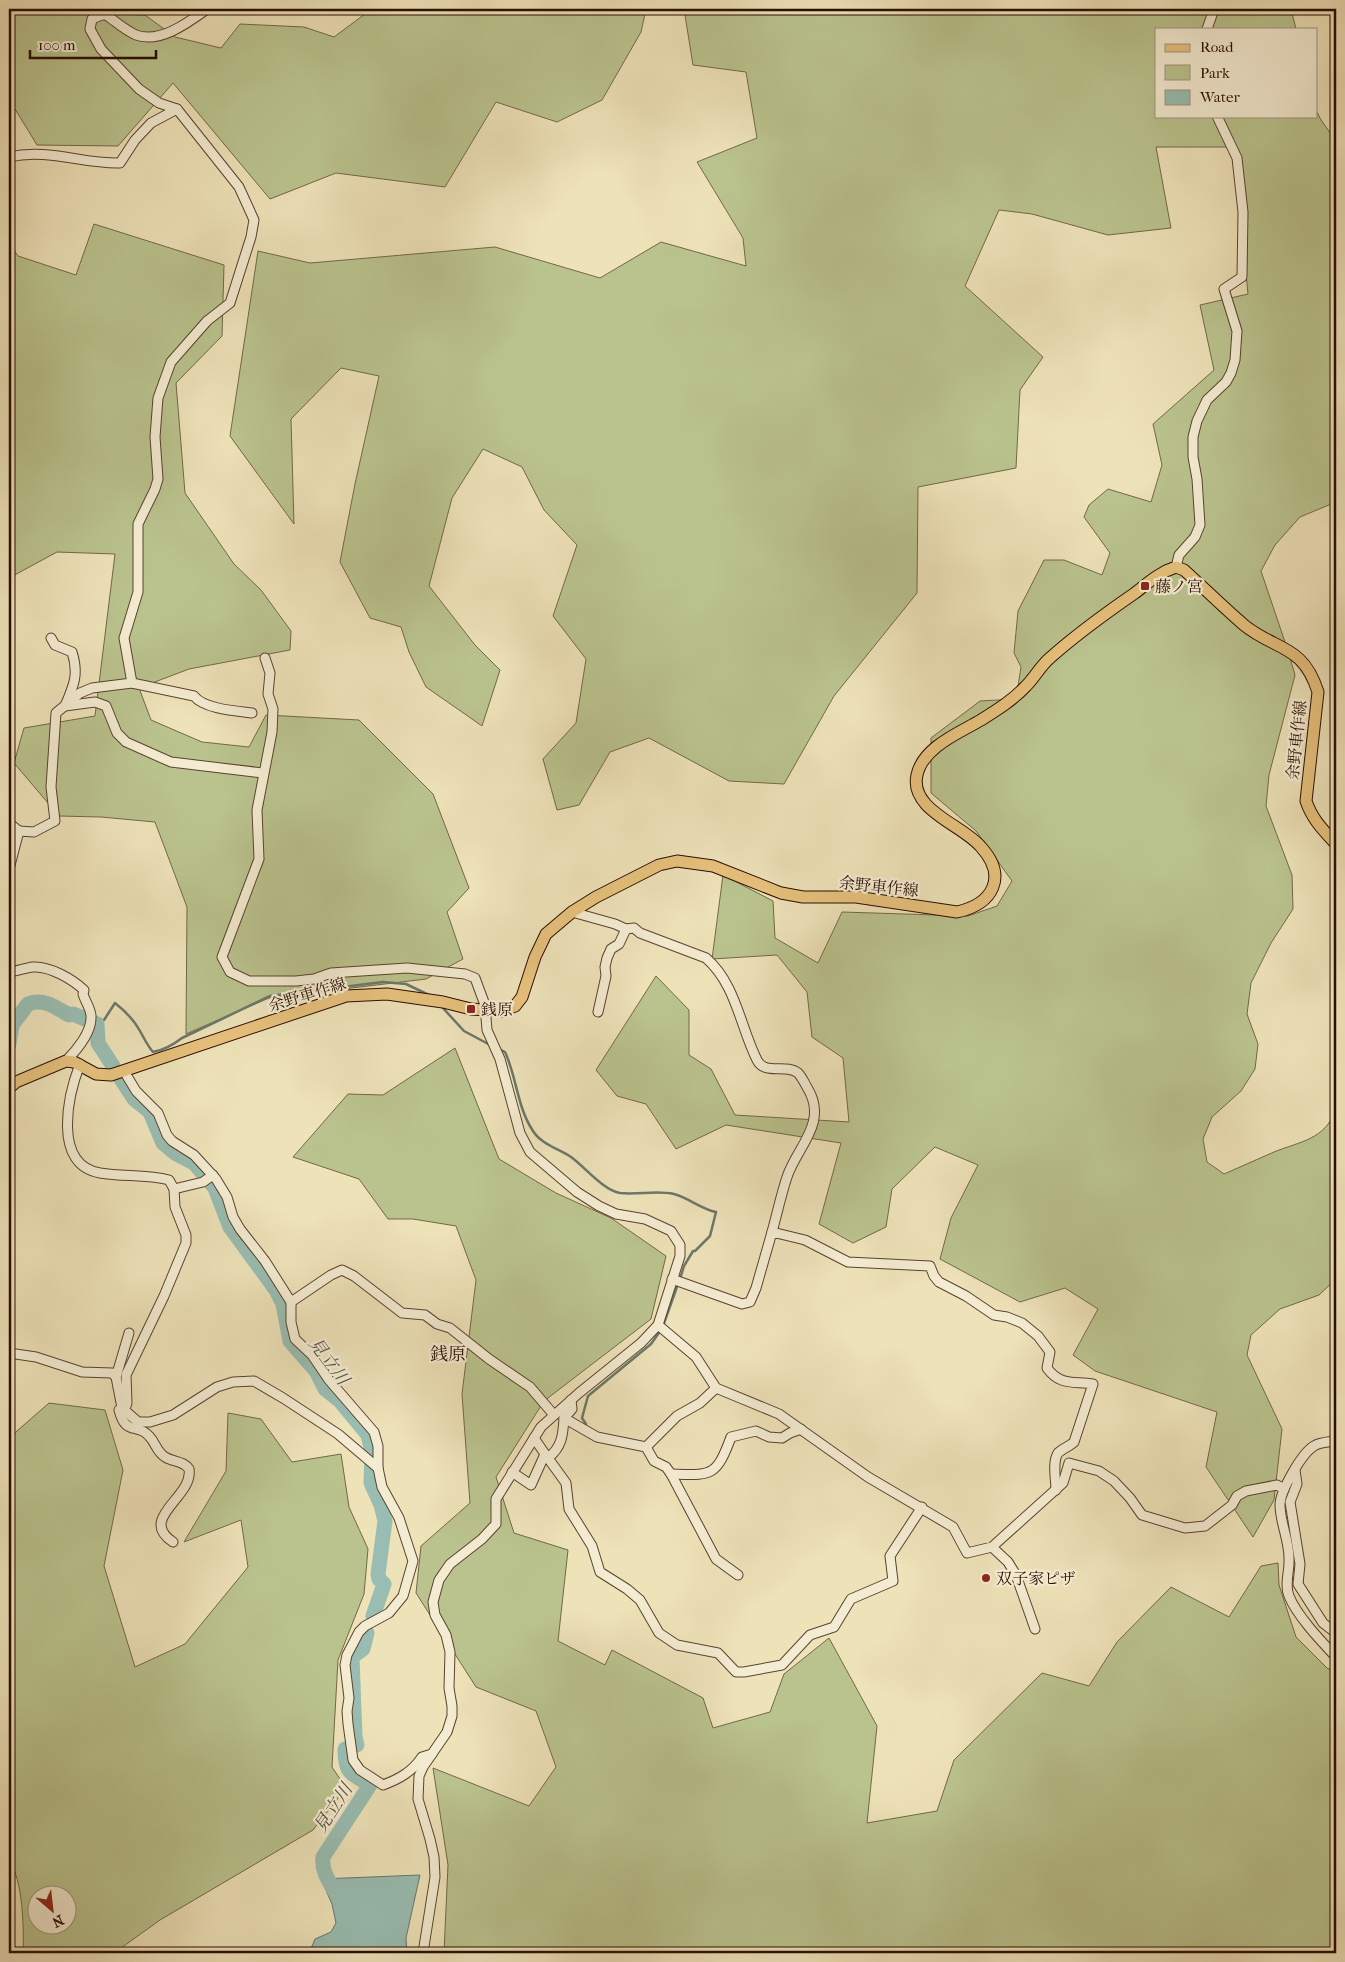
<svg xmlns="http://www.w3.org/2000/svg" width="1345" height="1962" font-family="'IM FELL French Canon','Noto Serif JP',serif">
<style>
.green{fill:#bac38e;stroke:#726847;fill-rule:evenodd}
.water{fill:#99bdb2;stroke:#6c776b}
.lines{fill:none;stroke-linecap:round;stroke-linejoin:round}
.stream{stroke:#6c776b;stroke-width:2.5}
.river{stroke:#99bdb2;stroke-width:15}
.minor-casing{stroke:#5a422e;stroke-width:11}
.major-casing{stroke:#290d00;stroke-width:13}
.minor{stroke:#f4ecd2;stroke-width:9}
.major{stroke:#e7c17c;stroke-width:11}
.poi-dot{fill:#8f2418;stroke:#f4ecd2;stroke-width:2}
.labels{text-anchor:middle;stroke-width:4.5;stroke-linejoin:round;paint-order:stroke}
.poi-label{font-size:16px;fill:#290d00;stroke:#f4ecd2;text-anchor:start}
.street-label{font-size:16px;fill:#290d00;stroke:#f4ecd2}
.neighbourhood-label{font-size:18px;fill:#290d00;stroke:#f4ecd2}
.water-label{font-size:18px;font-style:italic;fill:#565347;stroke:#f4ecd2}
</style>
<rect width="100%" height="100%" fill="#eee2b9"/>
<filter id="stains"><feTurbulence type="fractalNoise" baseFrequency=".004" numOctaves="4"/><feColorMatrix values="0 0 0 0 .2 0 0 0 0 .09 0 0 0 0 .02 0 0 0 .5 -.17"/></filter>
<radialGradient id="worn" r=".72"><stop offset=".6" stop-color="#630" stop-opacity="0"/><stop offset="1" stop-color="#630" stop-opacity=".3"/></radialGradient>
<g class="green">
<path d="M9,9h42l36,4 58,2 30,22 46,11 19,-24 64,3 30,10 35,-26 -2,-2h279l-5,23 -39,68 -45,22 -61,-20 -51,85 -109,-14 -66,26 -97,-116 -55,63 -81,-1 -22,-36 -6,-5z"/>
<path d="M684,9h607l5,20h-140v87h160v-6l5,10 15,21v361l-36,15 -25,28 -14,26 27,80 7,24 -26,100 -3,31 26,69 1,34 -22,34 -20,40 -4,31 11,30 -3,25 -14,22 -29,26 -9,22 4,23 17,12c17,-7 33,-15 50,-22 27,-11 50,-12 62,-42v169l-17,16 -39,14 -29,26 -4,20 35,74 -8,71 -21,37 -47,-70 11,-55 -122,-41 -22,-16 25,-46 -33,-21 -45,14 -80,-43 11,-41 27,-53 -43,-18 -43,42 -6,38 -33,16 -34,-19 22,-81 -115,-18 -50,24 -30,-45 -29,-8 -21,-26 60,-94 33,34v45l22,14 24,46 114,7 -6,-64 -31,-21 -5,-45 -30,-37 -65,4 11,-84 50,26 2,37 43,25 24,-51 126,4 29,-10 15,-25 -36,-50 -45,-38v-55l49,-37 36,-2 5,-32 -7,-14 4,-42 26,-51h20l38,15 8,-22 -26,-36 5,-12 19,-16 43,13 11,-37 -9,-41 61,-54 -14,-65 48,-11 -14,-147h-78l15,81 -63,7 -76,-21 -33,-4 -34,76 78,71 -23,33 -4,78 -98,19 -1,106 -83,103 -50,88 -55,-3 -80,-43 -39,14 -31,53 -22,5 -14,-51 33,-36 10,-64 -33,-43 24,-71 -33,-35 -22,-43 -39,-18 -31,49 -23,88 46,59 25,25 -18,56 -56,-39 -17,-35 -8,-25 -31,-9 -30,-56 15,-78 24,-108 -38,-8 -50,51 3,105 -64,-88 28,-185 52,12 185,-16 105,31 61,-36 85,24 -3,-28 -46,-76 60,-24 -11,-66 -53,-7z"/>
<path d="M94,224l130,41 -2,71 -46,47 9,110 49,71 27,26 30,41 -1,19 -101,19 -50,19 12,32 51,22 47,5 17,-32 93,5 74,74 36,94 -22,24 16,47 -37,20 -157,19 -83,36 1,-127 -32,-85 -54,-5 -42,-1 -45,-53 10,-35 71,-12 20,-162 -58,-2 -48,26v-335l9,13 58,19z"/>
<path d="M455,1048l44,111 57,34 55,25 55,38 -15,63 -107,82 -48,76 18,56 54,17 -10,91 47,24 7,-15 91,48 10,30 57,-16 14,-38 45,-36 48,88 -10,97 70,-12 17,-51 88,-87 47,13 28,-44 54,-55 58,30 32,-51 17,-3 1,22 17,52 32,32 8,-2v286h-892l4,-88 -15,-97 96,38 27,-39 -20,-56 -60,-24 -60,-94 5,-47 49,-43 -8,-109 14,-114 -20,-54 -43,-7h-25l-29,-40 -66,-22 55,-63 35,1z"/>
<path d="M49,1403l56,7 18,60 -19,96 31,101 50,-23 63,-77 -7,-47 -57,22 42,-71 2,-58 33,6 31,43 49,-8 8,53 19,42 -4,45 -26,66 -6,107 14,21 -33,42 -153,90 -46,33h-91c1,-27 0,-71 -14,-94v-421zM68,1894v30h-30v-30z"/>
</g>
<path class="water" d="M420,1875l-14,63 1,15h-96l-1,-2 5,-12 16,-7 5,-9 -4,-19 -11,-25z"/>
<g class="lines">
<g class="stream">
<path d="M442,1007l22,24 28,15"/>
<path d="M97,1024l7,-4 11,-17c9,7 19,17 25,28 4,7 7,14 13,21 11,-2 20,-7 29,-14l88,-42 113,-14 23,2 23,11"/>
<path d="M499,1049l6,3c12,26 12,55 28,79 8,13 26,18 38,26 14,10 32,33 49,36 18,2 37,-3 54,1 15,4 27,15 42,18l-6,24 -15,15h-2l-9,15 -4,13"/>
<path d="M663,1326l15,-42"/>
<path d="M586,1424l-4,-6 6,-22 63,-52 10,-14"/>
</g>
<g class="river">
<path d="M9,1044l3,-19 16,-21c16,-6 27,3 41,11l4,-1 24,10 1,19 15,23"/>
<path d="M121,1079l13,20 16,13 13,31 12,10 19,10 21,25 15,39 46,63 7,14 7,37 26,30 9,18 15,12 28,34 4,17 -1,31 10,22 4,16 -7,53 1,5 5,5 -11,32"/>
<path d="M357,1745l-2,-8 -3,-80 11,-8 4,-16"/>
<path d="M337,1895c-7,-12 -16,-24 -14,-38l47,-72c-20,-13 -25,-11 -25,-36"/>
</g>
<g class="minor-casing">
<g id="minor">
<path d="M1207,29l7,-20"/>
<path d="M9,157c39,-9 73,7 111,6l15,-23 16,-17 26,-14"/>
<path d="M1176,567l3,-12 16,-18 5,-12 -3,-46 -4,-22v-20l4,-16 10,-21 19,-18 5,-9 4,-13 2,-29 -13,-42 18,-12 1,-65 -6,-54 -20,-42"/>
<path d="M51,638l4,7 17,7c7,22 2,33 -7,54l30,-4 11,4 11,27 9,9 45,20 92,11"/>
<path d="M265,658l5,15 -2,21 5,15 -1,23 -15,78 2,49 -37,98 8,15 19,9h47l18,-2 17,-6 76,-5 58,6 10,4 10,27 2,25 13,29 20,74 10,19 47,40 22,14 17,8 29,5 26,12 9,14v11l-22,69 -17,18 -62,50 -38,34 -45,72v25l-14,15 -32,25 -11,16 -6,22 2,13 11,20 4,17 -1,36 3,18v10l-5,16 -24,35 -4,9 -1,23 12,40 4,18 1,20 -12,76"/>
<path d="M132,683l-8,-45 14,-46v-68l17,-35 3,-10 -3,-42 3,-39 13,-36 36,-41 23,-18 21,-66 3,-17 -15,-33 -62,-78 -18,-6 -20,-14 -38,-40 -11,-20 2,-10 10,-4h4c9,6 20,16 30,20 24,9 53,-13 71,-26"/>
<path d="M9,823l10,8"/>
<path d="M9,869l10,-38 15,1 21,-11 -4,-34 5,-74 24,-20 12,-5 40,-5 62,13c10,13 42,15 58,17"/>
<path d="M572,912l43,12 11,5 8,-1 6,5 66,25c30,26 34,68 51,102 8,16 29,3 41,13 4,4 7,11 10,16 20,34 -11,58 -21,88 -6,18 -10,37 -15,55"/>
<path d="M9,972c8,-1 16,-4 24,-5 17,-1 39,12 51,23l-1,4c2,7 8,15 8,22 1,16 -15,35 -25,45"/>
<path d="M598,1012l8,-36 -1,-9 2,-9 4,-9 8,-5 7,-15"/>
<path d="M80,1064c-12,31 -28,101 20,109 23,4 46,1 69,7l5,9 1,18 11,28v8l-22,53 -38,79 1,28 -1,3 -7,4c7,27 18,12 30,26 7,7 7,15 16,21 8,5 19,4 24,12 5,28 -52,49 -16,73"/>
<path d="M124,1071l12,20 22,22 9,22 5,6 22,14 22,24 11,18 6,20 7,12 25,32 26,41v20l4,17 17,16 17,25 45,52 4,14v22"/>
<path d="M174,1189l29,-7 10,-7"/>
<path d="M672,1279l70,25 8,-2 6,-14 16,-56 33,8 43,22 82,4 4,10 5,6 27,14 28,19 13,2 15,6 16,13 12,16 -3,16c13,18 26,13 46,16l-19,58c-4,4 -12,7 -16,11 -6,9 -2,27 -2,37"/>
<path d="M291,1302l40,-27 11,-5 12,6 48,37 23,2 12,9 13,4 39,31 41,28 24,28"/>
<path d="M658,1325l38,32 20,31 63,26 89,63 85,50 14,26 25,-6 71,-64 6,-20 30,8 15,10 16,17 12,17 43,13 20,-2 27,-21 5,-9 9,-5 31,-6 7,4"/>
<path d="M9,1353l27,4 46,15 30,1 4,4 6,31 16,14h12l23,-7 44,-28 16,-5 21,-1 29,17 55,36 40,34 4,19 17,31 14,43 -10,35 -14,17 -24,13 -6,6 -12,23 -2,10 4,33 -2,13 1,13 5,36 7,10 23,15c16,-6 29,-13 39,-28l10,-3"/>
<path d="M116,1377l13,-44"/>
<path d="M571,1400l1,9 -8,9 33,19 49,10 8,14 12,6 5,7 45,85 22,16"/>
<path d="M534,1438l11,16"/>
<path d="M1336,1441c-7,1 -16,1 -22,5 -12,7 -34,45 -34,59 0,17 9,35 9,53 1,13 -5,26 0,38 8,20 32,45 47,61"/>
<path d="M646,1447l31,-31 23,-13 16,-15"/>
<path d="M548,1458c14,-11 15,-23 16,-40"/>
<path d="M1295,1470l2,14 -7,18 10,62 -2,20 25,39 9,7"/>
<path d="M512,1472l19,13 14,-31 21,29 3,26 23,37 8,26 27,17 13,11 19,33 18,12 41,8 18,19h8l38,-7 28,-30 24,-8 17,-28 42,-18 -3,-25 32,-49"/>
<path d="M671,1474c40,1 45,4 60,-37l25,-6 13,6 13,1 8,-5 11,-4"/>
<path d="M992,1547l16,15 8,13 19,54"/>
</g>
</g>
<g class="major-casing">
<path id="major" d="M9,1088l7,-6 50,-21 8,1 22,12 15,1 235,-79 41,-2 56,8 28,7 31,2 13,-5 7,-9 13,-40 11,-23 26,-22 24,-15 63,-32 18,-4 36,5 68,27 22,4h53l101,15c36,-8 51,-35 24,-65 -18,-22 -72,-37 -64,-72 6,-28 42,-42 64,-55 16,-10 32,-20 45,-34 9,-9 15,-21 25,-29 26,-23 55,-44 84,-64 13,-10 25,-21 41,-26l8,3c20,18 39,37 60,55 32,26 59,19 74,67l-12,109c6,18 17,29 30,43"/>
</g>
<use href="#minor" class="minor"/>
<use href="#major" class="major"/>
</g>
<g class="poi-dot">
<rect x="1140" y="581" width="10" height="10" rx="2.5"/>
<rect x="466" y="1004" width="10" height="10" rx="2.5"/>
<circle cx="986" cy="1578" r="5"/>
</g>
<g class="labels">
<g class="poi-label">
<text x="1155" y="592">藤ノ宮</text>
<text x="481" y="1015">銭原</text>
<text x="996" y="1584">双子家ピザ</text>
</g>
<g class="street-label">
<text transform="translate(1296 740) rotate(-84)" y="6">余野車作線</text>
<text transform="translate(879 886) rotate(6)" y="6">余野車作線</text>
<text transform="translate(307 994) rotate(-17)" y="6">余野車作線</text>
</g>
<g class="neighbourhood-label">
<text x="448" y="1360">銭原</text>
</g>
<g class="water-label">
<text transform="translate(329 1361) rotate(53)" y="6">見立川</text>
<text transform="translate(333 1808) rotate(-57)" y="6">見立川</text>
</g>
</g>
<rect width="1345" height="1962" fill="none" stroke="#eee2b9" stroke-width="30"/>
<rect x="10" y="10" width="1325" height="1942" fill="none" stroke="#290d00" stroke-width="2.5"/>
<rect x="15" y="15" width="1315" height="1932" fill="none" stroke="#290d00"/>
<rect x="1155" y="28" width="162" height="90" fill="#f4ecd2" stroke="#a3937e"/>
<rect x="1165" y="44" width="25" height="8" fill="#e7c17c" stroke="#a3937e"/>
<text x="1200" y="52" font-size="15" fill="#290d00">Road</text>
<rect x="1165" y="65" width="25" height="15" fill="#bac38e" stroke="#a3937e"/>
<text x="1200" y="78" font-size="15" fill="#290d00">Park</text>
<rect x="1165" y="90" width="25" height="15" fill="#99bdb2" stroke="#a3937e"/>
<text x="1200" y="102" font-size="15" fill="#290d00">Water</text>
<g transform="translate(52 1910) rotate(152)"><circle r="24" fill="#f4ecd2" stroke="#a3937e"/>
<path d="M0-4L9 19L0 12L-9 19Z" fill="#8f2418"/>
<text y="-8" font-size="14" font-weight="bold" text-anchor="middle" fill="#290d00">N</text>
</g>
<path d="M30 50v8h126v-8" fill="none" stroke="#290d00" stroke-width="2.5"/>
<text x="38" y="50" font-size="15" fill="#290d00" stroke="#f4ecd2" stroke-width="4" paint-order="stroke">100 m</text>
<rect width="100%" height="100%" filter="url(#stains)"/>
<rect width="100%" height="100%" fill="url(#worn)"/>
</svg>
